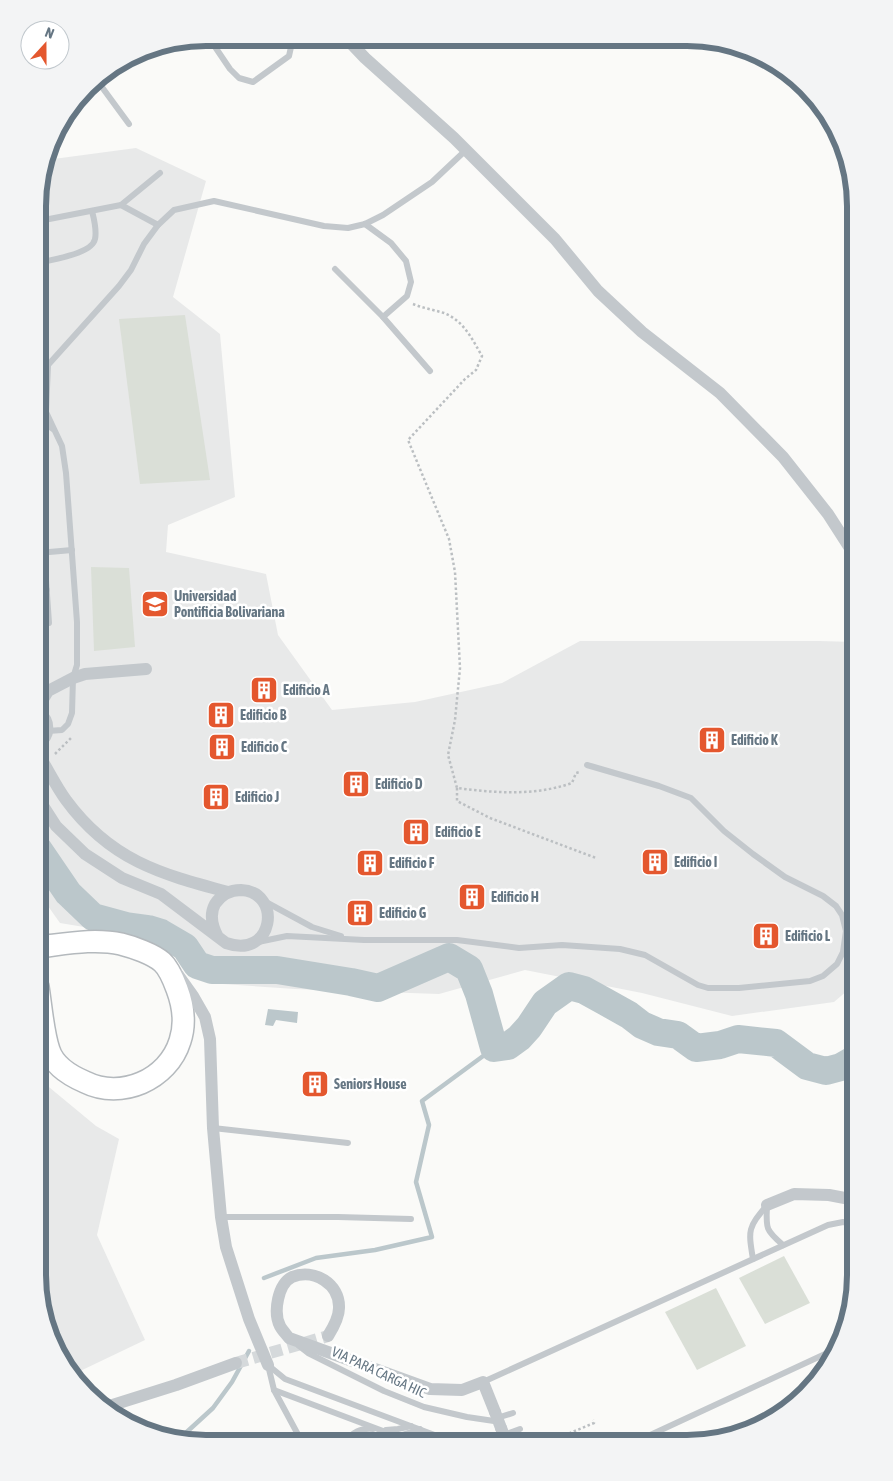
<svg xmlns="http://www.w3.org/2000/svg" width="893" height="1481" font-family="'Asap Condensed',sans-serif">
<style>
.built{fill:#e8e9e9}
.green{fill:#dadfd7}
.water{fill:#bbc7cb}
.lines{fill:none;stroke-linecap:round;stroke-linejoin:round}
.stream{stroke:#bbc7cb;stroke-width:4.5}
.river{stroke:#bbc7cb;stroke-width:28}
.street-tunnel{stroke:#d5d9db;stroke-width:12;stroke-dasharray:12 6;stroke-linecap:butt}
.highway-casing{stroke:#b4b9bd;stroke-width:24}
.path{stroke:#bbbfc2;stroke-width:2.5;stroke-dasharray:2.5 2.5;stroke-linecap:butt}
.lane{stroke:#c3c8cc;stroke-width:6}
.street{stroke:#c3c8cc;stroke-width:12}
.highway{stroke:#fff;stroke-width:21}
.street-bridge{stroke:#c3c8cc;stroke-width:12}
.labels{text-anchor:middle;stroke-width:5;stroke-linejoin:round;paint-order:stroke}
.poi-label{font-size:14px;font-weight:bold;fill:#657683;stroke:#fff;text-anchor:start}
.street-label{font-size:14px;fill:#657683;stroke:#fff}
.rim{fill:none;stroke:#657683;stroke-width:6}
</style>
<rect width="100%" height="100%" fill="#fafaf8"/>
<g class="built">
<path d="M136,148l70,33 -33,116 47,37 15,163 -67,28 -2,27 100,22 12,61 54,75 83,-8 87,-19 78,-42h239l36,1v192l-9,21 9,29v100l-21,18 -102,14 -90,-23 -117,-23 -86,24 -144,-5 -87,-6 -38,-30 -22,-12 -24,-9 -22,-2 -42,-7 -22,-31 1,-707 7,-25z"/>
<path d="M38,1078l58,48 23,13 -22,96 48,105 -69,33 -26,-34 -12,-64z"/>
</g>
<g class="green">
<path d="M185,315l25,165 -70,4 -21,-165z"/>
<path d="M91,567l38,1 6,79 -41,4z"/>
<path d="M784,1256l26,47 -45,21 -26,-46z"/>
<path d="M716,1288l30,58 -49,24 -32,-58z"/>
</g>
<path class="water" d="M268,1009l30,3 -1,11 -21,-3 -3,6 -8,-1z"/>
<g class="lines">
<g class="stream">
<path d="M264,1278l52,-20 59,-8 57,-13 -16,-55 13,-57 -7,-24 72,-53"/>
<path d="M178,1440l35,-32 19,-26 17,-31"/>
</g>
<path class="river" d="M38,849l30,44 25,24 33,9 22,3 13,4 24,14 12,18 15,5h65l74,12 27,6 71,-31 20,12 10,25 15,54 14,-2 11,-8 10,-11 16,-24 24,-17 15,4 20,11 25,14 13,10 16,7 20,3 18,13 24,-3 18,-6 38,4 31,23 19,5 15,-4 14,-8"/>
<path class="street-tunnel" d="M236,1363l92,-27"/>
<g class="highway-casing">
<path id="highway" d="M38,987c3,18 5,46 11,63 5,16 22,26 36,32 36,18 83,-2 95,-41 6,-18 3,-36 -3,-52 -3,-8 -8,-21 -15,-27 -9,-8 -29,-15 -41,-18 -27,-6 -56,0 -83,3"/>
</g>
<g class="path">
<path d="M413,304c10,4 21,6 31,9 20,8 28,26 38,43l-6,14 -11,9 -57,61 41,99 6,33 5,96 -5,52 -7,35 9,33c38,5 78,8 115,-5l4,-10 4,-1"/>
<path d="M55,754l17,-17"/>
<path d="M457,788v13l33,17 106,40"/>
<path d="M546,1443l48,-20 -1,-3"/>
</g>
<g class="lane">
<path d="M209,38l21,31 9,9 14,4 36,-26 4,-18"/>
<path d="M96,79l33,45"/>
<path d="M121,205l39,-32"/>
<path d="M39,221l82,-16 37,20"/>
<path d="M39,263c14,-4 53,-9 56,-24 2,-9 -1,-20 -3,-28"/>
<path d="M335,269l48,48 24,-21 4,-14 -5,-21 -15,-18 -26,-19"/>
<path d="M383,317l47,54"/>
<path d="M39,362l9,3 71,-79 12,-16 13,-26 14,-19 16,-15 40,-9 110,25 24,2 17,-4 18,-9 49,-33 34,-32"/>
<path d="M48,365l-2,47 16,34 4,27 11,149v43l-4,13 -1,35 -4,11 -6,6 -14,1"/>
<path d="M39,419l14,10"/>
<path d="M38,553l34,-3"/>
<path d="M38,591l9,-1"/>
<path d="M38,624l11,-1 -5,-71"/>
<path d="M264,901l48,26 29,9"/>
<path d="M258,942l29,-6 77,4h93l62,8 43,-3 58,4 25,6 53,30 10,3h31l71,-7 13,-5 14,-12 6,-12 3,-21 -4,-16 -6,-9 -13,-10 -38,-19 -32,-23 -29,-23 -33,-33 -32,-12 -72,-21"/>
<path d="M213,1128l135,15"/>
<path d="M767,1205c-1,23 -2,25 16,40"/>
<path d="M221,1217h117l73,2"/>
<path d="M753,1259c-5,-30 -5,-31 14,-54"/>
<path d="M299,1346l9,7 76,38 40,16 43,10 27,4"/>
<path d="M268,1365l17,14 171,64"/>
<path d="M268,1365l6,25 28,52"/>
<path d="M483,1382l345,-157 15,-3 12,2"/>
<path d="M274,1390l141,53"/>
<path d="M497,1418l16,-5"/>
<path d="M386,1430l12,-1 13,-3"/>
<path d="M504,1435l16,-6"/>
<path d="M344,1443c9,-11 16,-15 29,-14"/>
<path d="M378,1443l42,-14"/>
<path d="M633,1443l205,-95"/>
</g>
<g class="street">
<path d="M346,38l19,20 89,80 101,101 43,52 44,41 78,61 63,64 45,57 27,42"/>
<path d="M43,715v-16l5,-8 25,-13 12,-4 61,-5"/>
<path d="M38,744c12,-8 13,-23 0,-32"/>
<path d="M38,754c10,15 17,31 28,46 44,60 94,74 162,92"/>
<path d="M38,798l18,28 29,28 37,24 39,16 65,49c48,17 57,-51 15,-53 -11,0 -20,5 -26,14 -6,11 -3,22 3,33"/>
<path d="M178,975l15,21 12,21 5,22 3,89 8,89 5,30 23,72 19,46"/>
<path d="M767,1205l27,-11 35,1 26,5"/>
<path d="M328,1336c5,-8 11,-18 11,-28 1,-24 -25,-40 -47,-31 -14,7 -19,35 -12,49 2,4 6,8 9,12l141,51 32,1 21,-8 12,30"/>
<path d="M103,1408l73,-23 60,-22"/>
<path d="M501,1428l6,15"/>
</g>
<use href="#highway" class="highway"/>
<path class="street-bridge" d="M495,1412l6,16"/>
</g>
<defs>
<g id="university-square" transform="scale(1.4375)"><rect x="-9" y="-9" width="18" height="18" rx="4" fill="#e4572e" stroke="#fff"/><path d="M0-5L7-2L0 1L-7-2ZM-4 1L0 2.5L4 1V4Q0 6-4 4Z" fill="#fff"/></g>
<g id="building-square" transform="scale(1.4375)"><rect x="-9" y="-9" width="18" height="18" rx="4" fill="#e4572e" stroke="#fff"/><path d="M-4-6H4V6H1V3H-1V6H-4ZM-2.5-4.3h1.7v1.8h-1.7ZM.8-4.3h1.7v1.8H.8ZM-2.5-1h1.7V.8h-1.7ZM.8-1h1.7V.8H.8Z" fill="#fff"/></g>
</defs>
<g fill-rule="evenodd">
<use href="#university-square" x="155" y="604"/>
<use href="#building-square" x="264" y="690"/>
<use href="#building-square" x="221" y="715"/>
<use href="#building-square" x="712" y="740"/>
<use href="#building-square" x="222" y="747"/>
<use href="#building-square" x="356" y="784"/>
<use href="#building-square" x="216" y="797"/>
<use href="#building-square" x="416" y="832"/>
<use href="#building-square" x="655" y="862"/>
<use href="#building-square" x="370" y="863"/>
<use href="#building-square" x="472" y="897"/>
<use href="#building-square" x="360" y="913"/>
<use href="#building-square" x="766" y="936"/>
<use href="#building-square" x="315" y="1084"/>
</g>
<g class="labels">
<g class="poi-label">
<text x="174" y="601">Universidad<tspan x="174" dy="16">Pontificia Bolivariana</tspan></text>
<text x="283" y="695">Edificio A</text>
<text x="240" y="720">Edificio B</text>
<text x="731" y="745">Edificio K</text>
<text x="241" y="752">Edificio C</text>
<text x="375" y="789">Edificio D</text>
<text x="235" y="802">Edificio J</text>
<text x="435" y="837">Edificio E</text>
<text x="674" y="867">Edificio I</text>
<text x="389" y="868">Edificio F</text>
<text x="491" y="902">Edificio H</text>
<text x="379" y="918">Edificio G</text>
<text x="785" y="941">Edificio L</text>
<text x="334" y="1089">Seniors House</text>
</g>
<g class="street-label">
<text transform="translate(379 1372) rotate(25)" y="5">VIA PARA CARGA HIC</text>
</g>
</g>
<path d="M0 0H893V1481H0ZM206 46H687A160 160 0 0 1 847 206V1275A160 160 0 0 1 687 1435H206A160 160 0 0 1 46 1275V206A160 160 0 0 1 206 46Z" fill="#f3f4f5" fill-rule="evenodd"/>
<path class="rim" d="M206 46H687A160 160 0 0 1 847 206V1275A160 160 0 0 1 687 1435H206A160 160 0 0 1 46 1275V206A160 160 0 0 1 206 46Z"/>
<g transform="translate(45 45) rotate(21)"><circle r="24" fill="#ffffff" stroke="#c1c8cd"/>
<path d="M0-4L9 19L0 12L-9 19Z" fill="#e4572e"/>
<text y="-8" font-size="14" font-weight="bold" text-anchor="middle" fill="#657683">N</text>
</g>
</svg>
